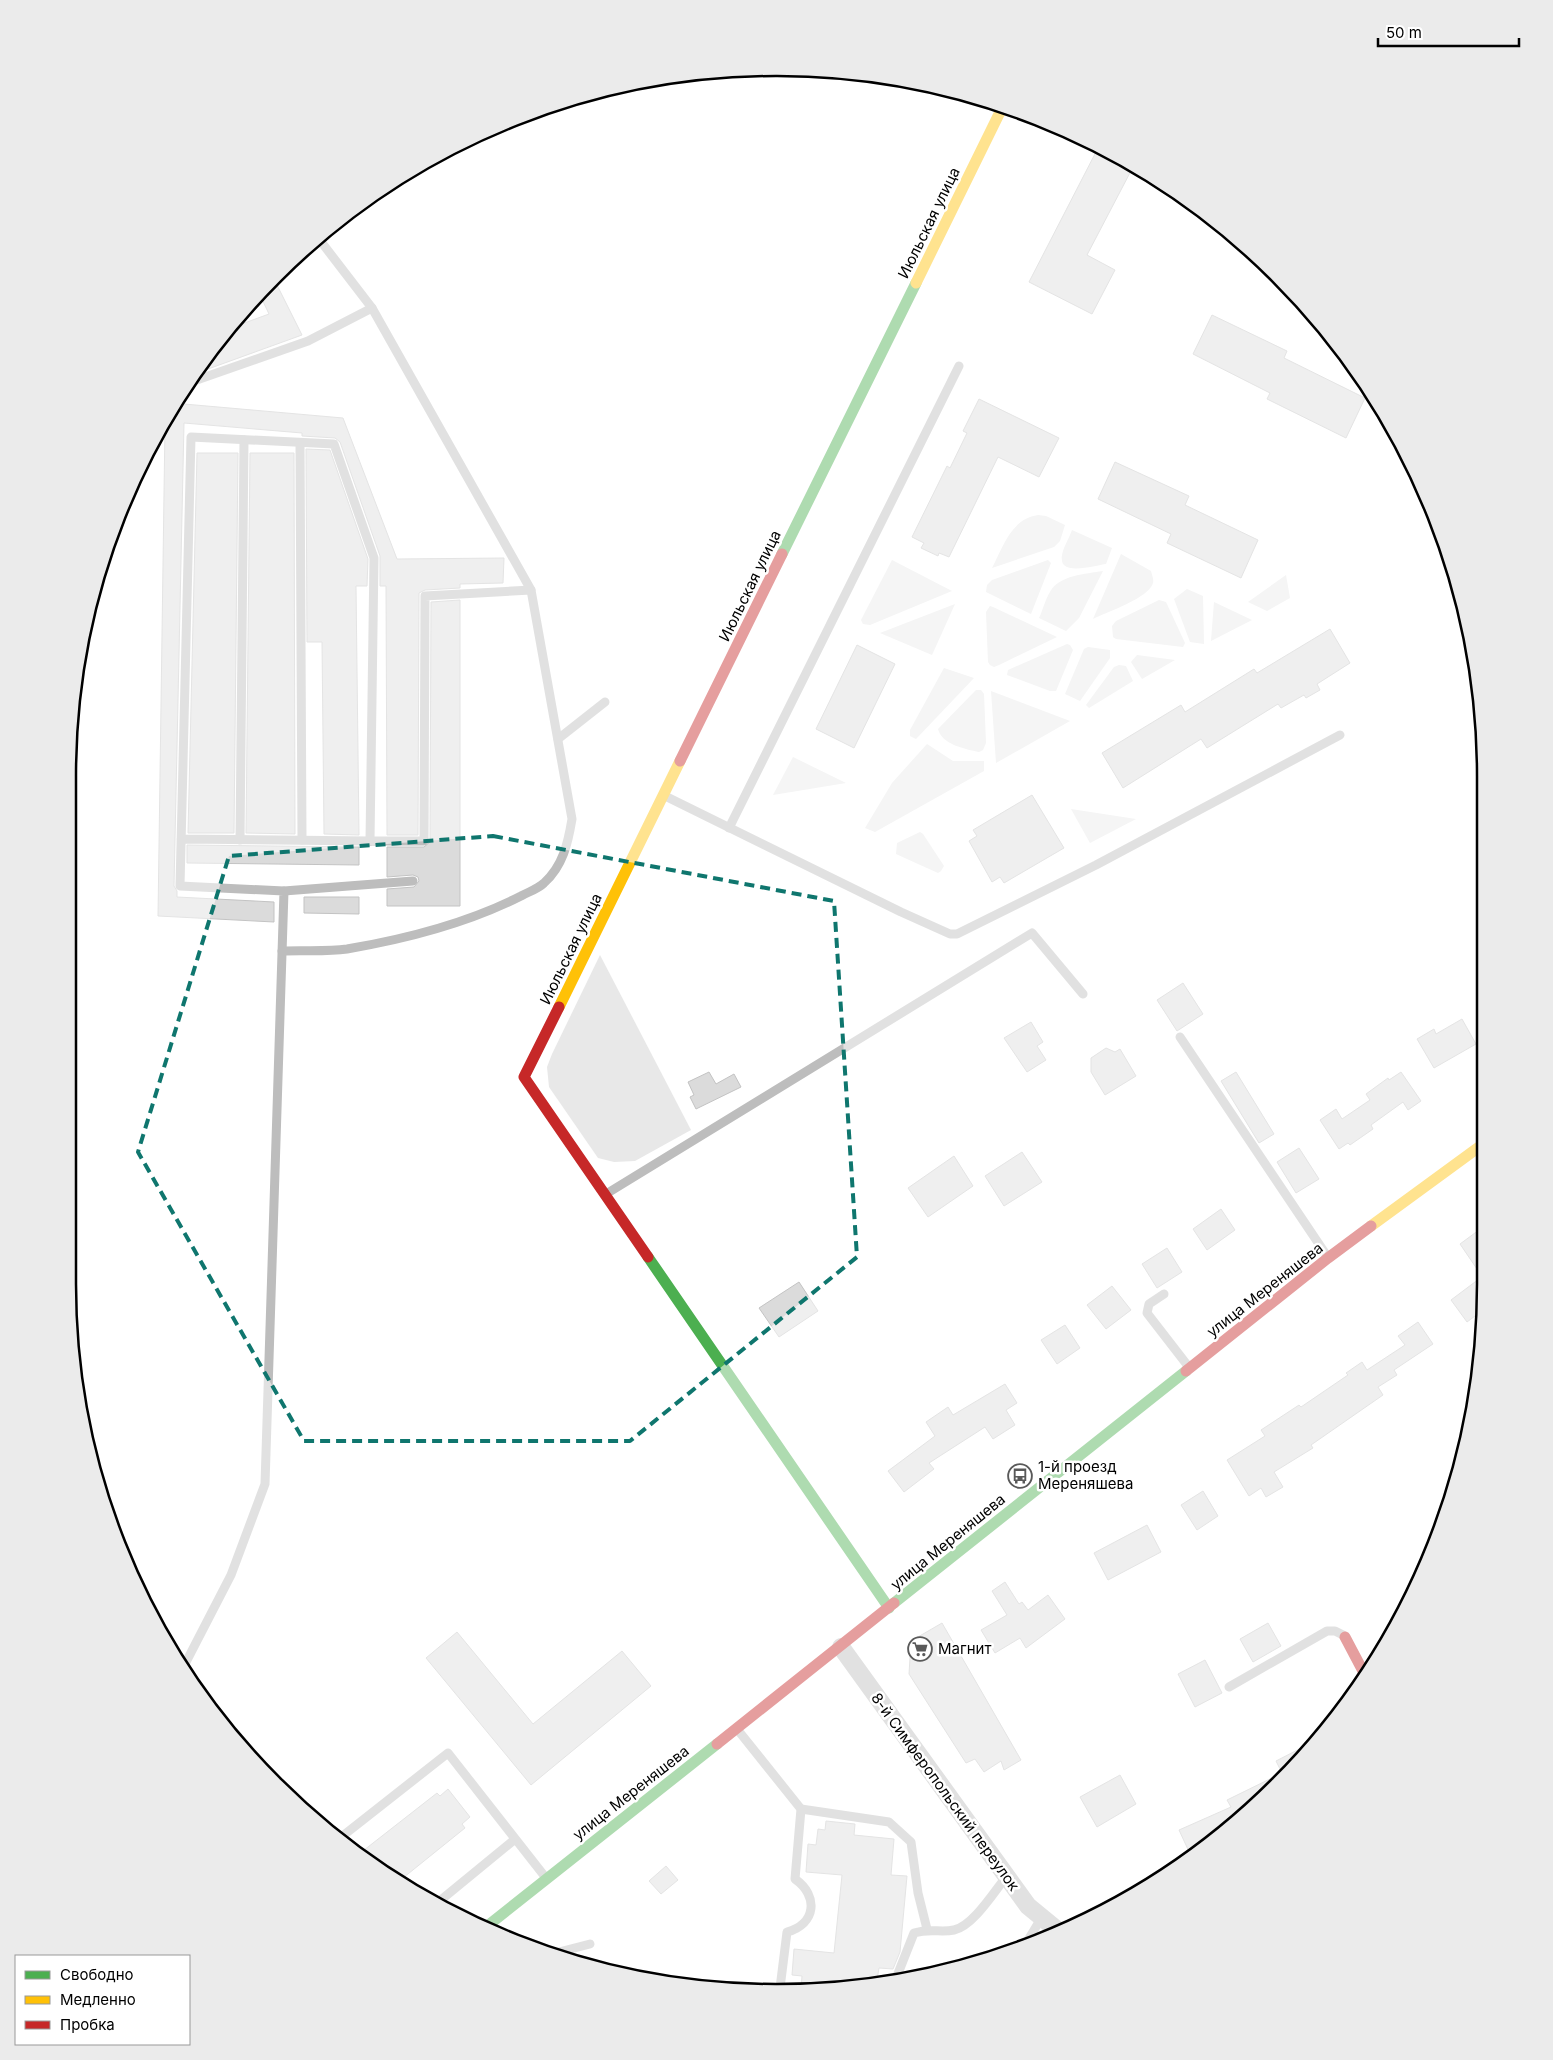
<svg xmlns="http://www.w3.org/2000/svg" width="1553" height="2060" font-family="Inter,sans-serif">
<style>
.green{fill:#e8e8e8}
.building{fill:#dbdbdb;stroke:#c3c3c3}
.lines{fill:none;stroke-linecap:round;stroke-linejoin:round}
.lane{stroke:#bdbdbd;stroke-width:9}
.street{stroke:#bdbdbd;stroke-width:18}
.fast{stroke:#4caf50;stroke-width:11}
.slow{stroke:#ffc107;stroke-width:11}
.jam{stroke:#c62828;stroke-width:11}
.marked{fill:none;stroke:#0f766e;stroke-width:4;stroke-dasharray:10 6;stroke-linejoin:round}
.labels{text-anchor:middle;stroke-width:5;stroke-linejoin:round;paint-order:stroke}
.street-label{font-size:15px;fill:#000;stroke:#fff}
.poi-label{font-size:15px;fill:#000;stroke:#fff;text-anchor:start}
.rim{fill:none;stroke:#000;stroke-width:2.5}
</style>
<rect width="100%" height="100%" fill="#fff"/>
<g class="green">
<path d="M1038,515l8,1 19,9 -5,16 -6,6 -62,21c11,-21 19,-49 46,-53z"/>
<path d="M1072,530l40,18 -6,16c-9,1 -42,11 -44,-3 -2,-9 7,-22 10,-31z"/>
<path d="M1121,554l30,17c1,4 3,9 2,12 -4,15 -46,29 -60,36z"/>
<path d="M892,560l60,31 -82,34 -7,-1 -2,-4z"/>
<path d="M1048,560l3,3 -20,51 -45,-22 1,-7 5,-5z"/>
<path d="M1103,571l-24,47 -13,13 -27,-13c4,-8 6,-18 11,-26 9,-17 36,-18 53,-21z"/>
<path d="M1286,575l4,23 -23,13 -19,-9z"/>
<path d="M1187,589l16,7 1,48 -14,-2 -16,-43z"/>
<path d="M1159,600l7,2 19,41 -2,4 -67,-8 -3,-2 -1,-11 4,-5z"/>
<path d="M1214,602l38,18 -41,21z"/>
<path d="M955,604l-23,51 -52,-22z"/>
<path d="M990,606l3,1 64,30 -58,28 -5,2 -4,-2 -2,-3 -2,-50z"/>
<path d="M1067,644l3,1 3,5 -17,41h-6l-43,-16 1,-5z"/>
<path d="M1088,647l22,3v8l-30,43 -15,-7 19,-45z"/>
<path d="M1137,655l38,5 -33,19 -11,-17z"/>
<path d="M1119,665l7,1 7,15 -44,27 -3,-3 28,-38z"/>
<path d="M944,668l30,10 -58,61 -6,-3v-6z"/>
<path d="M976,690h5l3,4 2,49 -3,7 -4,2c-13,-3 -37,-7 -41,-23z"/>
<path d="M991,691l79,30 -74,42z"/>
<path d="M927,744l26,17h31v10l-109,61 -10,-4 27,-45z"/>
<path d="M793,757l53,26 -73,12z"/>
<path d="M1071,809l65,10 -46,24z"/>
<path d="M920,832l3,2 21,32 -3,5 -3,2 -42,-19 1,-11z"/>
<path d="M600,955l91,175 -56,31 -21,1 -16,-4 -49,-71 -2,-20 5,-13z"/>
</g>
<g class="building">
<path d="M1098,148l35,19 -46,88 28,15 -23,44 -63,-32z"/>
<path d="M273,277l29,58 -105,38 17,-28 14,-16 41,-15 -10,-21z"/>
<path d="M1212,315l75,36 -3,7 81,40 -19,40 -79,-39 3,-6 -77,-39z"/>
<path d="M184,393v11l159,14 54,141 107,-1 -1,25 -43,1v4l-35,2 -6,3 -1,242h-31l-1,-249h-6v-30l-40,-114 -5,-4 -33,-2v-3l-118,-10 -10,463 3,5v6l97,5v20l-116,-6 7,-492z"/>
<path d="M979,399l80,39 -20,39 -41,-20 -49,100 -10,-4 -1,3 -17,-8 3,-5 -12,-6 35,-71 3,2 17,-35 -4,-2z"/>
<path d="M306,449l24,1 38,109 -1,27h-11l3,249 -35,-1 -2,-192h-15z"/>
<path d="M197,453h41l-4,380h-46z"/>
<path d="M250,453h44l1,381 -49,-1z"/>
<path d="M1115,462l74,34 -4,9 73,35 -17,38 -74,-35 4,-9 -73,-35z"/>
<path d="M460,600v306h-73v-17l27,-2 5,-6 -1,-4 -5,-2 -26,2v-30h37l6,-5 1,-240z"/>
<path d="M1330,629l20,34 -33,21 3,6 -14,8 -2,-3 -23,13 -3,-4 -71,44 -6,-9 -78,49 -21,-35 79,-48 4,7 69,-43 3,4z"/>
<path d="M857,645l38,19 -41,84 -38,-19z"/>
<path d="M1032,795l32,53 -60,35 -4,-6 -8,5 -23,-41 8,-5 -4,-6z"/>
<path d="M187,845l172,2v18l-172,-2z"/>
<path d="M304,897h55v17l-55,-1z"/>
<path d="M1183,983l20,31 -26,17 -20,-31z"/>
<path d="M1462,1019l14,25 -42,24 -17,-29 17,-10 2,5z"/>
<path d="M1031,1022l12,20 -6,4 9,14 -19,12 -23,-34z"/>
<path d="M1106,1048l9,4 5,-3 16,27 -31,19 -14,-23v-14z"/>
<path d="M709,1072l7,12 18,-10 7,13 -45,22 -6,-12 4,-2 -6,-13z"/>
<path d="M1236,1072l38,62 -15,9 -38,-62z"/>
<path d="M1401,1072l20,29 -13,9 -5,-8 -32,23 2,4 -23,16 -2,-2 -9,6 -19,-29 16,-11 6,10 28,-19 -4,-6 22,-16 1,2z"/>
<path d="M1299,1148l20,31 -23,14 -19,-31z"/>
<path d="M1022,1152l20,30 -38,24 -19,-30z"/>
<path d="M954,1156l19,30 -45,31 -20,-29z"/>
<path d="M1221,1209l14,21 -28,20 -14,-21z"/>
<path d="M1479,1230v42l-19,-28z"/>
<path d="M1167,1248l15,24 -25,16 -15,-24z"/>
<path d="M1479,1279v34l-12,9 -16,-22z"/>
<path d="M799,1282l19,29 -39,26 -20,-29z"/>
<path d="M1112,1286l19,24 -25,19 -19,-24z"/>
<path d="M1418,1322l15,22 -39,26 3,5 -19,12 5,8 -72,50 2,3 -39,24 9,15 -17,10 -5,-9 -12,8 -22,-36 38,-24 -4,-6 38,-25 2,2 47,-32 -2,-2 16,-11 5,8 38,-25 -7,-9z"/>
<path d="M1065,1325l15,23 -23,16 -16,-24z"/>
<path d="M1005,1384l12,19 -11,7 9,15 -22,14 -8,-12 -56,36 5,6 -30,23 -16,-21 47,-35 -9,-14 22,-15 5,8z"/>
<path d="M1203,1491l15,25 -21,14 -16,-25z"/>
<path d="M1147,1525l14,27 -53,28 -14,-27z"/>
<path d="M1005,1582l14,22 3,-2 6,8 20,-15 17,24 -39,29 -6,-10 -25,15 -14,-23 26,-15 -15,-24z"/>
<path d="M942,1623l79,137 -17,10 -3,-9 -17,11 -9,-13 -9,4 -57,-89 2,-33z"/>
<path d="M1268,1623l13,23 -28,16 -13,-23z"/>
<path d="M457,1632l76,92 89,-73 29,35 -120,99 -105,-127z"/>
<path d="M1205,1660l17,33 -27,14 -17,-33z"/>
<path d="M1309,1744l-31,41 -87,71 -12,-26 52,-23 -4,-7 55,-27 -6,-12z"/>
<path d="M1120,1775l16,29 -39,23 -17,-30z"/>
<path d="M448,1789l22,28 -8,7 3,4 -67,54 -16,-9 -23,-19 78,-61 3,3z"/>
<path d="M826,1821l29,3 -1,11 40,4 -3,36 16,1 -7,76 -7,17 -14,-1 -2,12 -54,11 -22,-2 1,-13 -10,-1 2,-26 40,4 8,-78 -36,-3 2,-28 8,1 2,-16 7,1z"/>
<path d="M666,1866l12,14 -17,14 -12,-13z"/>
</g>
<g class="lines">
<g class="lane">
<path d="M247,307l1,-1"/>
<path d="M191,382l117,-41 64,-33"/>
<path d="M300,443l2,397"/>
<path d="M558,739l47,-37"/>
<path d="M663,795l238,117 49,22h7l139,-69 244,-130"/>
<path d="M729,828l230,-462"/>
<path d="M181,839l189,2 4,-283 -40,-114 -143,-7 -11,449 104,5 -19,593 -34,91 -47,91"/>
<path d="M240,840l4,-400"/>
<path d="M370,841h54l1,-245 106,-6"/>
<path d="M284,891l129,-10"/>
<path d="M282,951c21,-1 44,1 65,-2 59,-10 121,-26 174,-53 7,-4 17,-7 23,-13 19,-17 24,-40 28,-64l-41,-229 -159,-282 -53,-69"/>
<path d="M1180,1037l147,219"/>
<path d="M606,1194l426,-261 51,61"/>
<path d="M1164,1294l-15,10 -2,9 41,53"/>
<path d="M1229,1687l98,-56h8l8,4"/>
<path d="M737,1729l64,80 -6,70c24,17 21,45 -8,53l-7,56"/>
<path d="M801,1809l88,13 22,20 7,51 9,36"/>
<path d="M340,1838l108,-85 98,125"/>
<path d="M436,1904l78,-64"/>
<path d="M1025,1945l17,-28"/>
<path d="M559,1952l31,-8"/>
<path d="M897,1976l17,-43c17,-5 26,0 40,-3 19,-4 40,-38 52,-53"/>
</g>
<path class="street" d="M841,1647l187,259 28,23"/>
<g class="fast">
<path d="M782,554l134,-271"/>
<path d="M648,1257l241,351"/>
<path d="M894,1603l292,-232"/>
<path d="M486,1927l231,-183"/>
</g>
<g class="slow">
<path d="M916,283l86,-175"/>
<path d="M559,1007l121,-246"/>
<path d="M1371,1226l108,-79"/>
</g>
<g class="jam">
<path d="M680,761l102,-207"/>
<path d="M559,1007l-35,70 124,180"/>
<path d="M1186,1371l142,-113 43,-32"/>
<path d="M1345,1637l19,36"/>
<path d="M717,1744l177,-141"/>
</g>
</g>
<path d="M0 0H1553V2060H0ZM493,836l341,65 23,356 -227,184h-326l-166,-289 91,-296z" fill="#fff" fill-opacity=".55" fill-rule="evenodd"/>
<path class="marked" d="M493,836l341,65 23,356 -227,184h-326l-166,-289 91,-296z"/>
<defs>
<g id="bus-ring" transform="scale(1.25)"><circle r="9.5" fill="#fff" stroke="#595959" stroke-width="1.5"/><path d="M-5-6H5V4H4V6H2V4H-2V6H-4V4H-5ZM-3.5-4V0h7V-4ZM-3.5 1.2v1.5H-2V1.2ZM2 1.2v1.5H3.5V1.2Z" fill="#595959"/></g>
<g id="supermarket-ring" transform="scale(1.25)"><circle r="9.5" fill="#fff" stroke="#595959" stroke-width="1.5"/><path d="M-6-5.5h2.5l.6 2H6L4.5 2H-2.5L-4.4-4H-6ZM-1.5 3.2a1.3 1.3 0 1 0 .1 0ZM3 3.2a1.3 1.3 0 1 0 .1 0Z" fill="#595959"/></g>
</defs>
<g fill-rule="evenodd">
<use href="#bus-ring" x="1020" y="1476"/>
<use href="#supermarket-ring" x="920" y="1649"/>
</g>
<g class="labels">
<g class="street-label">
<text transform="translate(929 223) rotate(-64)" y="5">Июльская улица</text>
<text transform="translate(750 586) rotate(-64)" y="5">Июльская улица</text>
<text transform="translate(571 949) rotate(-64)" y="5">Июльская улица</text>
<text transform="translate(1265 1290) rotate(-38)" y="5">улица Мереняшева</text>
<text transform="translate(948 1542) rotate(-39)" y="5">улица Мереняшева</text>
<text transform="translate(945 1792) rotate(54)" y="5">8-й Симферопольский переулок</text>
<text transform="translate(631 1793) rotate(-38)" y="5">улица Мереняшева</text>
</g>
<g class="poi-label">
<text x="1038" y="1472">1-й проезд<tspan x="1038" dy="17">Мереняшева</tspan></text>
<text x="938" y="1654">Магнит</text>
</g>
</g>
<path d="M0 0H1553V2060H0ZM776 76H777A700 700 0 0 1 1477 776V1284A700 700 0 0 1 777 1984H776A700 700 0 0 1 76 1284V776A700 700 0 0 1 776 76Z" fill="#ebebeb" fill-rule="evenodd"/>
<path class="rim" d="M776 76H777A700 700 0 0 1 1477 776V1284A700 700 0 0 1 777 1984H776A700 700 0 0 1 76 1284V776A700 700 0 0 1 776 76Z"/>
<rect x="15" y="1955" width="175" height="90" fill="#ffffff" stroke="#999999"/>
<rect x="25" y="1971" width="25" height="8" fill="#4caf50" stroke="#999999"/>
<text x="60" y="1980" font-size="15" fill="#000000">Свободно</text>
<rect x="25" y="1996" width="25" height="8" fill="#ffc107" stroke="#999999"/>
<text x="60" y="2005" font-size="15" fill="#000000">Медленно</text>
<rect x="25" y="2021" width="25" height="8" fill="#c62828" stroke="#999999"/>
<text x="60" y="2030" font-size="15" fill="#000000">Пробка</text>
<path d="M1378 38v8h141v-8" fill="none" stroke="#000000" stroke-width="2.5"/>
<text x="1386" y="38" font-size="15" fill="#000000" stroke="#ffffff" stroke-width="4" paint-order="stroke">50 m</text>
</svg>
